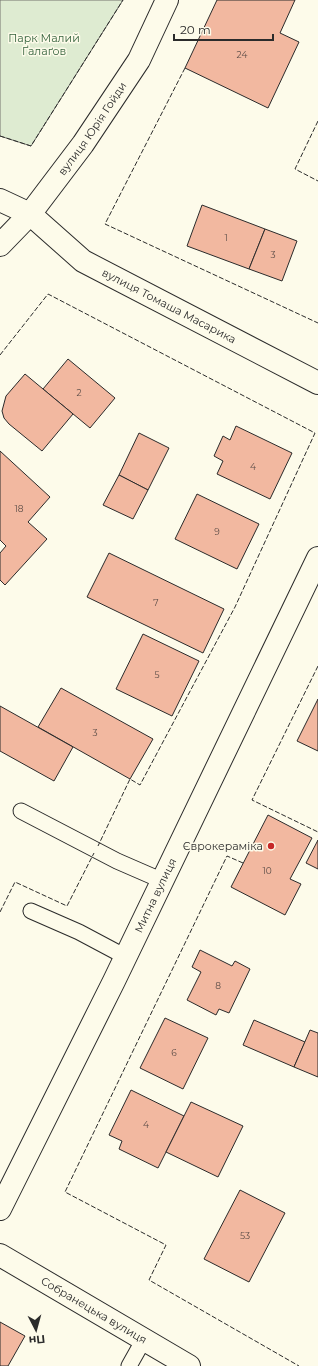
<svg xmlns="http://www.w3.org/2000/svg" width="318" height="1366" font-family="Montserrat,sans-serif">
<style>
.green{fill:#deebd1;stroke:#74746e}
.building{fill:#f2b8a0;stroke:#2b2b2b}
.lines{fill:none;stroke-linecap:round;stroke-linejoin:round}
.service-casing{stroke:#2b2b2b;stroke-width:17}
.minor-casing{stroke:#2b2b2b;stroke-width:24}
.secondary-casing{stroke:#2b2b2b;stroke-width:24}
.service{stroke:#fdfbea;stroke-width:15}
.minor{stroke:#fdfbea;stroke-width:22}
.secondary{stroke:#fdfbea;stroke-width:22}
.fence{stroke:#2b2b2b;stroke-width:1;stroke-dasharray:5 2;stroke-linecap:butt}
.poi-dot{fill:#c62828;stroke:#fdfbea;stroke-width:1.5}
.labels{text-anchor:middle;stroke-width:3;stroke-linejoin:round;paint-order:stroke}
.number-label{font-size:9px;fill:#5d4e48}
.park-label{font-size:11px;fill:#34623c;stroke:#fdfbea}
.street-label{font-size:11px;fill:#2b2b2b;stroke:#fdfbea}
.poi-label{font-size:11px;fill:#2b2b2b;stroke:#fdfbea;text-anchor:end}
</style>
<rect width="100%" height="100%" fill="#fdfbea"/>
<path class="green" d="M0,0h123l-92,146 -31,-10z"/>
<g class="building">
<path d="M217,0h78l-15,33 19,9 -31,66 -83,-40z"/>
<path d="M202,205l63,24 -16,40 -62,-23z"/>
<path d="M265,229l32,12 -15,40 -33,-12z"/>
<path d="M68,359l47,39 -25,30 -47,-39z"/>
<path d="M25,374l48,40 -31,37 -33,-27 -5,-6 -2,-7 4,-15z"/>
<path d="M236,426l56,27 -22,46 -53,-25 6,-13 -9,-5 9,-20 7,4z"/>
<path d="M139,433l30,15 -21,42 -29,-15z"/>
<path d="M0,451l50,46 -22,25 19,17 -42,46 -5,-5v-27l6,-7 -6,-6z"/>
<path d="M119,475l29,15 -15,29 -30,-14z"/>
<path d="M197,494l62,30 -22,45 -62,-30z"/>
<path d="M109,553l115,56 -21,44 -116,-56z"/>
<path d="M143,634l56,27 -27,55 -56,-27z"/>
<path d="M61,688l92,51 -23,40 -92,-52z"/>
<path d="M318,699v52l-21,-10z"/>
<path d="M0,706l73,41 -19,34 -54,-30z"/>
<path d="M268,815l44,23 -22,41 11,5 -16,31 -54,-28z"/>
<path d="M318,840v29l-12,-6z"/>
<path d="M200,950l32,16 3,-5 15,8 -21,44 -10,-4 -3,6 -29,-15 14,-28 -9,-5z"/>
<path d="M165,1018l43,20 -25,51 -43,-21z"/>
<path d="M254,1020l51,22 -11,25 -51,-22z"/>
<path d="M310,1030l8,3v44l-24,-10z"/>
<path d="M131,1090l53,26 -26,52 -39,-19 3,-8 -13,-6z"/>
<path d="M191,1102l52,24 -25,51 -52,-25z"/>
<path d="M240,1190l45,23 -36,69 -45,-23z"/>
<path d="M0,1322l25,14 -17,30h-8z"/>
</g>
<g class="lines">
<g class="service-casing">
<g id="service">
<path d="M21,811l96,50 46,20"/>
<path d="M31,911l48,21 47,25"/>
<path d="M129,1366l14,-25"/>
</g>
</g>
<g class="minor-casing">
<g id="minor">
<path id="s1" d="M0,200l30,14 53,47 235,122"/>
<path id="s2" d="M0,245l30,-31 53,-70 56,-84 28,-60"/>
</g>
</g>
<g class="secondary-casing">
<g id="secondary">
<path id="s3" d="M0,1209l114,-228 204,-423"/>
<path id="s4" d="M0,1255l189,111"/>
</g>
</g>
<use href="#service" class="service"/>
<use href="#minor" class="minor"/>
<use href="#secondary" class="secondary"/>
<g class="fence">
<path d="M185,68l-80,156 213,99"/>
<path d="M318,121l-23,48 23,12"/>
<path d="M0,136l31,10 92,-146"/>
<path d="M0,355l48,-61 267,139 -80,174 -95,178 -10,-6 -32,67"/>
<path d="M318,666l-66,134 66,32"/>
<path d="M243,863l-16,-7 -162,336 101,53 -17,35 150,86"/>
<path d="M0,912l15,-30 52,24 27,-53"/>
</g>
</g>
<circle class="poi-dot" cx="271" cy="846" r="4"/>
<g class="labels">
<g class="number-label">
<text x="242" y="58">24</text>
<text x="226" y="241">1</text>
<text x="273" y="258">3</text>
<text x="79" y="396">2</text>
<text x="253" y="470">4</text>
<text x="19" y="512">18</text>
<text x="217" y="535">9</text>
<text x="156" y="606">7</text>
<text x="157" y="678">5</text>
<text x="95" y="736">3</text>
<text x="267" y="874">10</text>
<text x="218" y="989">8</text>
<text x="174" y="1056">6</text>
<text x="146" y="1128">4</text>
<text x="245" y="1239">53</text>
</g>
<g class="park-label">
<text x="44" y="42">Парк Малий<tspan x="44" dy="13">Ґалаґов</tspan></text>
</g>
<g class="street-label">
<text dy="4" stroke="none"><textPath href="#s2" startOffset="149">вулиця Юрія Гойди</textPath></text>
<text dy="4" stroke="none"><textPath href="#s1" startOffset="201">вулиця Томаша Масарика</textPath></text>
<text dy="4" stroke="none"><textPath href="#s3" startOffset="350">Митна вулиця</textPath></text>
<text dy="4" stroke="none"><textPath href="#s4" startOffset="109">Собранецька вулиця</textPath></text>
</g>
<g class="poi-label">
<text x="263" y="850">Єврокераміка</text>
</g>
</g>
<g transform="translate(36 1330) rotate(174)" stroke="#fdfbea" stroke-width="3" paint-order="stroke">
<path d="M0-3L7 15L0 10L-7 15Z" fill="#2b2b2b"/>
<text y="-6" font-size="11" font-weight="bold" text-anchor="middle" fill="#2b2b2b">Пн</text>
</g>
<path d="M174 34v6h99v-6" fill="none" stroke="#2b2b2b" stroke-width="2"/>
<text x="180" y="34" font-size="12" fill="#2b2b2b" stroke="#fdfbea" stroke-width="3" paint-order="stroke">20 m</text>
</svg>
